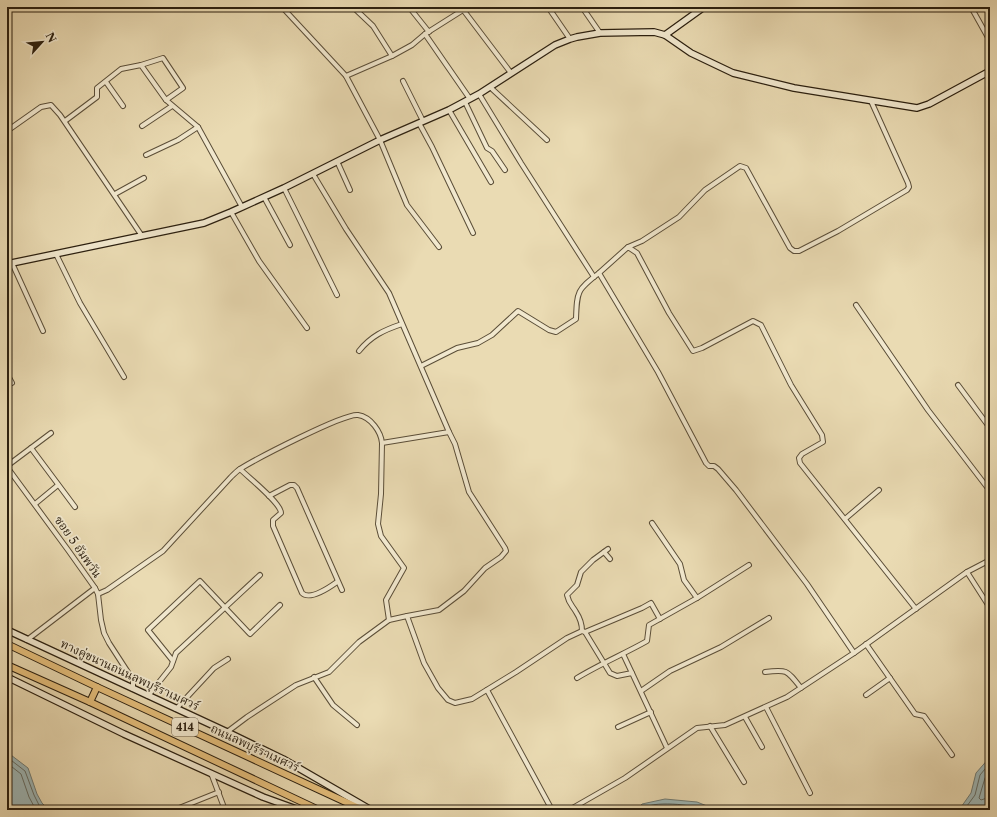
<svg xmlns="http://www.w3.org/2000/svg" width="997" height="817" font-family="'Libre Caslon Text','Noto Serif Thai',serif">
<style>
.water{fill:#9eb8b8;stroke:#707b74}
.lines{fill:none;stroke-linecap:round;stroke-linejoin:round}
.shore{stroke:#646c64;stroke-width:1}
.street-casing{stroke:#5b4e38;stroke-width:6}
.secondary-casing{stroke:#2b1f0f;stroke-width:8}
.primary-casing{stroke:#2b1f0f;stroke-width:8}
.street{stroke:#f1e8ce;stroke-width:4}
.secondary{stroke:#f1e8ce;stroke-width:5.5}
.primary{stroke:#e5be7a;stroke-width:6}
.labels{text-anchor:middle;stroke-width:3.5;stroke-linejoin:round;paint-order:stroke}
.shield{fill:#f1e8ce;stroke:#665b48;stroke-width:1}
.shield-label{font-size:11px;font-weight:bold;fill:#2b1f0f}
.street-label{font-size:12px;fill:#2b1f0f;stroke:#f1e8ce}
</style>
<rect width="100%" height="100%" fill="#eadbb3"/>
<filter id="stains"><feTurbulence type="fractalNoise" baseFrequency=".005" numOctaves="4"/><feColorMatrix values="0 0 0 0 .2 0 0 0 0 .09 0 0 0 0 .02 0 0 0 .5 -.17"/></filter>
<radialGradient id="worn" r=".72"><stop offset=".6" stop-color="#630" stop-opacity="0"/><stop offset="1" stop-color="#630" stop-opacity=".3"/></radialGradient>
<g class="water">
<path d="M7,752l21,16 9,26 5,9 7,7h-37l-5,-18z"/>
<path d="M990,757v47l-4,6h-27l12,-17 5,-20z"/>
<path d="M665,799l32,3 20,8h-81l6,-6z"/>
</g>
<g class="lines">
<g class="shore">
<path d="M7,757l18,14 9,24 5,10 4,5"/>
<path d="M7,763l14,11 8,23 7,13"/>
<path d="M990,771l-5,7 -6,20 2,2 9,-3"/>
<path d="M641,810c11,-11 52,-5 65,0"/>
<path d="M964,810l11,-15 5,-20 10,-12"/>
</g>
<g class="street-casing">
<g id="street">
<path d="M282,7l64,69"/>
<path d="M353,7l20,19 19,30"/>
<path d="M409,7l20,25"/>
<path d="M461,7l50,66"/>
<path d="M548,7l22,32"/>
<path d="M582,7l18,26"/>
<path d="M971,7l19,34"/>
<path d="M425,34l45,65"/>
<path d="M141,65l22,-7 20,30 -17,12"/>
<path d="M403,81l20,40"/>
<path d="M106,82l17,24"/>
<path d="M490,87l57,53"/>
<path d="M479,94l42,69 73,114"/>
<path d="M465,102l22,46 5,3 13,19"/>
<path d="M449,110l42,72"/>
<path d="M65,121l32,-24v-9l24,-19 20,-4 25,35 32,27 44,80"/>
<path d="M419,123l13,24 41,86"/>
<path d="M142,126l30,-20"/>
<path d="M7,131l34,-24 10,-2 9,10 82,121"/>
<path d="M146,155l32,-15 20,-13"/>
<path d="M337,161l13,29"/>
<path d="M313,174l33,55 43,64 60,139 -67,11 -1,51 -3,30 3,12 23,32 -18,32 3,20"/>
<path d="M284,188l53,107"/>
<path d="M115,194l29,-16"/>
<path d="M264,197l26,48"/>
<path d="M231,212l28,49 48,67"/>
<path d="M439,247l-32,-42 -27,-65 -34,-64 46,-20 20,-11 13,-11 38,-24"/>
<path d="M628,247l14,-6 37,-24 26,-27 35,-24 6,2 44,80 4,3h5l39,-20 69,-41 2,-3 -1,-4 -37,-82"/>
<path d="M56,254l24,49 44,74"/>
<path d="M12,263l31,68"/>
<path d="M599,273l29,-26 9,6 32,60 24,38 9,-3 51,-27 8,4 30,60 31,50 1,7 -21,12 -3,4 1,5 116,146"/>
<path d="M856,305l72,105 62,81"/>
<path d="M359,351c12,-15 25,-21 43,-27"/>
<path d="M421,366l36,-18 21,-5 14,-8 26,-24 31,19 7,2 20,-13c1,-28 1,-29 23,-46l59,99 48,91 3,3h5l4,3 18,21 71,94 47,69"/>
<path d="M7,374l5,9"/>
<path d="M958,385l32,43"/>
<path d="M31,448l44,59"/>
<path d="M7,466l44,-33"/>
<path d="M7,467l61,83 27,38 3,6 3,26 3,13 5,10 24,37v9"/>
<path d="M240,469c8,8 41,34 41,44l-8,7v6l29,67c8,8 28,-6 35,-11"/>
<path d="M269,496l21,-11h4l3,3 45,102"/>
<path d="M35,504l23,-19"/>
<path d="M845,519l34,-29"/>
<path d="M652,523l28,41 4,16 13,18"/>
<path d="M604,552l6,7"/>
<path d="M967,572l23,36"/>
<path d="M98,594l9,-4 56,-39 68,-74c3,-3 6,-6 9,-8 16,-10 104,-56 118,-54 13,2 23,17 24,28"/>
<path d="M407,616l32,-6 25,-19 21,-23 16,-11 5,-6 -1,-3 -36,-56 -14,-48 -6,-12"/>
<path d="M582,631c0,-6 -2,-13 -6,-19 -4,-7 -7,-8 -9,-17l10,-10 4,-13 12,-12 15,-11"/>
<path d="M585,632l57,-24 9,-5 9,16"/>
<path d="M27,640l68,-52"/>
<path d="M866,644l49,70 9,2 28,39"/>
<path d="M623,654l9,19"/>
<path d="M173,661l-25,-31 52,-49 50,53 30,-29"/>
<path d="M765,672c22,-3 22,-2 36,16"/>
<path d="M314,677l19,28 24,20"/>
<path d="M577,678c23,-14 47,-24 70,-37l2,-16 48,-27 52,-33"/>
<path d="M487,690l65,120"/>
<path d="M641,691l29,-20 51,-24 48,-29"/>
<path d="M866,695l24,-17"/>
<path d="M148,696l23,-29 5,-14 84,-78"/>
<path d="M766,707l44,86"/>
<path d="M176,709l38,-41 14,-9"/>
<path d="M745,717l17,30"/>
<path d="M710,726l34,56"/>
<path d="M618,727l33,-15"/>
<path d="M227,732l20,-15 49,-32 33,-13 30,-30 30,-22 18,-4 17,47 14,25 10,12 7,3 17,-4 44,-27 51,-34 15,-7 3,1 25,41 7,3 15,-3 35,75"/>
<path d="M211,773l14,37"/>
<path d="M174,810l45,-18"/>
<path d="M569,810l56,-32 72,-50 28,-3 62,-28 67,-44 113,-81 23,-12"/>
</g>
</g>
<g class="secondary-casing">
<g id="secondary">
<path d="M665,35l26,18 42,20 61,15 123,20 12,-4 61,-33"/>
<path d="M7,264l197,-41 27,-11 53,-24 96,-48 69,-30 30,-16 76,-49 15,-6 7,-2 23,-4 54,-1 11,3 39,-28"/>
<path d="M7,630l220,102 56,27 88,51"/>
<path d="M7,677l117,57 139,63 36,13"/>
</g>
</g>
<g class="primary-casing">
<g id="primary">
<path d="M7,644l90,43 266,123"/>
<path d="M7,665l83,37 229,108"/>
<path d="M90,702l7,-15"/>
</g>
</g>
<use href="#street" class="street"/>
<use href="#secondary" class="secondary"/>
<use href="#primary" class="primary"/>
</g>
<g class="labels">
<rect class="shield" x="172" y="718" width="26" height="18" rx="3"/>
<g class="shield-label">
<text x="185" y="731">414</text>
</g>
<g class="street-label">
<text transform="translate(78 547) rotate(55)" y="4">ซอย 5 อัมพวัน</text>
<text transform="translate(130 675) rotate(25)" y="4">ทางคู่ขนานถนนลพบุรีราเมศวร์</text>
<text transform="translate(255 748) rotate(25)" y="4">ถนนลพบุรีราเมศวร์</text>
</g>
</g>
<rect width="997" height="817" fill="none" stroke="#eadbb3" stroke-width="24"/>
<rect x="8" y="8" width="981" height="801" fill="none" stroke="#2b1f0f" stroke-width="2"/>
<rect x="12" y="12" width="973" height="793" fill="none" stroke="#2b1f0f"/>
<g transform="translate(42 42) rotate(63)" stroke="#f1e8ce" stroke-width="3" paint-order="stroke">
<path d="M0-3L7 15L0 10L-7 15Z" fill="#2b1f0f"/>
<text y="-6" font-size="11" font-weight="bold" text-anchor="middle" fill="#2b1f0f">N</text>
</g>
<rect width="100%" height="100%" filter="url(#stains)"/>
<rect width="100%" height="100%" fill="url(#worn)"/>
</svg>
